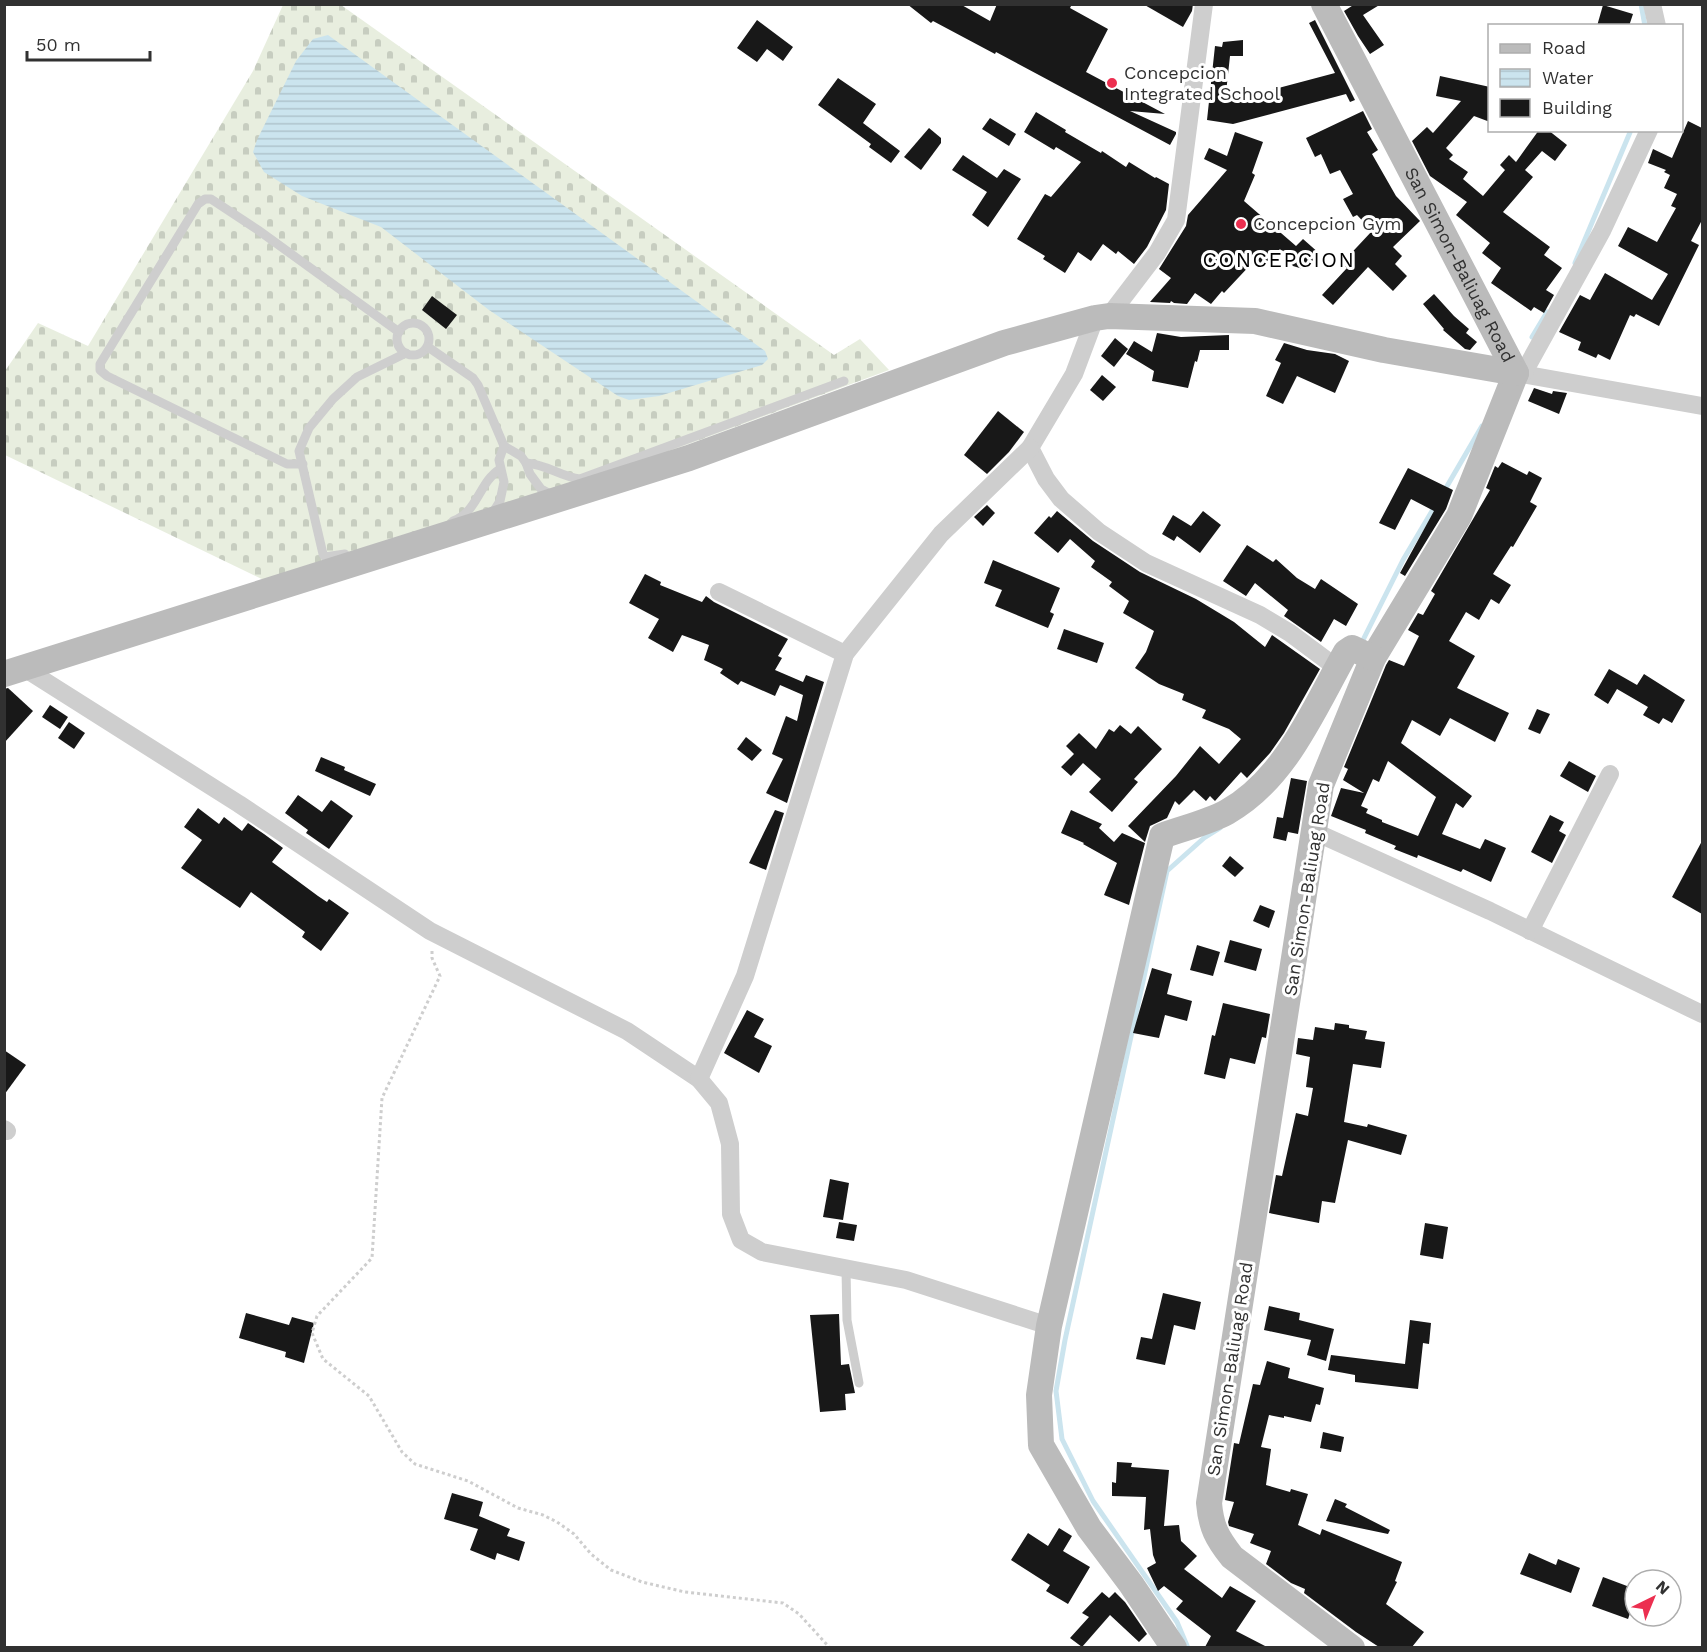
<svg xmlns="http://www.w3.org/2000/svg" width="1707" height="1652" font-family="'Work Sans',sans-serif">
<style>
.cemetery{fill:url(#cemetery-stones)}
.water{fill:url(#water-rules)}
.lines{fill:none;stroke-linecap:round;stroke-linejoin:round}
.stream{stroke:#cbe4ee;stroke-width:5}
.building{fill:#181818;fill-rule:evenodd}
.path{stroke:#cecece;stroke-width:3;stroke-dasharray:3 3;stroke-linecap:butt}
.lane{stroke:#cecece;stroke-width:9}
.street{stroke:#cecece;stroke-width:18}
.secondary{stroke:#bbb;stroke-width:26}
.poi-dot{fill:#ec2f50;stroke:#fff;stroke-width:2}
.labels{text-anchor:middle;stroke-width:6;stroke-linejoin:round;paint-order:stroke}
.poi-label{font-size:18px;fill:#313131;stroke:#fff;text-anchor:start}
.street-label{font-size:18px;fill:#313131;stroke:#fff}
.quarter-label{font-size:21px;letter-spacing:1.5px;fill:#000;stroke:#fff}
</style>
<defs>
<pattern id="cemetery-stones" width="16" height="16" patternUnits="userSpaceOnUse" patternTransform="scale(1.5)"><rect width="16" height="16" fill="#e8eedf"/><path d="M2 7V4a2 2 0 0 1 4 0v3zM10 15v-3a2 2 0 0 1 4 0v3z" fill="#c7cdc0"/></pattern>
<pattern id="water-rules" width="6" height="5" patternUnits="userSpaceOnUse" patternTransform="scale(1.5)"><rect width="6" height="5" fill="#cbe4ee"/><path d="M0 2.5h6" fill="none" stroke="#afc4cd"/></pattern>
</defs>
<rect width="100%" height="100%" fill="#fff"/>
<path class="cemetery" d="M283,5h58l493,350 26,-16 29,31 -311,115 -308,98 -265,-128v-84l33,-48 50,23 165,-275z"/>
<path class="water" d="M328,35l437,316 3,8 -6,6 -103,31 -30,4 -11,-4 -129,-86 -108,-83 -79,-31 -38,-24 -11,-20 4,-12 39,-79 17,-22z"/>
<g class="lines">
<g class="stream">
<path d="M1641,4l4,22"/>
<path d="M1575,263l56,-133"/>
<path d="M1532,337l15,-25"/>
<path d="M1443,493l39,-67"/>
<path d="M1360,646l43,-86 32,-54"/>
<path d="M1188,1648l-11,-26 -84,-121 -31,-62 -6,-48 9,-51 102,-469 37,-33 16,-10"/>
</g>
</g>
<g class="building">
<path d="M907,4h53l30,17 7,-17h75l-2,4 38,21 -22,43 79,42 -35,-3 46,21v2l-6,11 -174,-93 -1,2 -62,-33 -2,2z"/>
<path d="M1143,4h50l-1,7 -9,16z"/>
<path d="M1355,4h26l-18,11 21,30 -14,9 -12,-18 -14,-25z"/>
<path d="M1603,5l30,9 -4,12h-32z"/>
<path d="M757,20l36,27 -10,14 -16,-12 -10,13 -20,-14z"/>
<path d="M1315,20l40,80 -5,2 -4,-8 -113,30 -26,-4 8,-74 7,1 1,-5 20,-2v16h-13l-5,46 110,-29 -26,-50z"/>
<path d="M1440,76l50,11v35l-16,-6 -28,32 7,7 -4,4 19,13 -5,7 20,17 22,-26 -5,-5 9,-10 7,7 23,-32h9l19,15 -12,16 -13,-10 -17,19 8,7 -30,35 47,35 -6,8 18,13 -16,22 8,5 -10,18 -10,-6 -3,4 -40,-28 10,-15 -19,-15 8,-10 -34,-28 11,-13 -37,-26 -18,-35 15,-14 6,6 28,-32 -25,-5z"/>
<path d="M838,78l38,26 -13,19 37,28 -9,12 -22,-16 2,-3 -53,-39z"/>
<path d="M1363,111l9,18 -5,3 11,18 -6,4 24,42 24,25 -27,26 9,9 -7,8 12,12 -14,15 -25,-24 -35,38 -11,-10 25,-27 -5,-5 30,-32 -15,-16 -4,2 -10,-18 10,-5 -13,-24 -10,4 -9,-20 -6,3 -9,-19z"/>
<path d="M1036,112l30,18 -1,2 36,21 1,-2 24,16 3,-5 26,16 1,-1 13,7 -3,26 -19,37 -13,17 -16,-13 -2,3 -13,-10 -12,17 -13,-9 -13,21 -22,-14 2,-3 -28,-17 28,-45 6,3 30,-35 -25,-15 -2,3 -30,-18z"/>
<path d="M990,118l26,16 -7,12 -27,-17z"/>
<path d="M1688,121l14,7v92l-11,21 8,4 -40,81 -23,-12 -2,3 -4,-2 -20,45 -12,-6 -2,4 -18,-8 3,-8 -22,-10 21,-37 10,5 15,-27 47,27 16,-26 -50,-28 10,-19 29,15 19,-34 -5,-2 6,-12 -13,-6 6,-13 -6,-3 2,-2 -18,-7 5,-14 19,9z"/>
<path d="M929,128l12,10v5l-20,27 -17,-13z"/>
<path d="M1235,132l28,10 -11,31 3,2 -11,26 52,45 7,-7 17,15 -12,13 -5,2 -10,-3 -13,-17 -17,20 -9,-8 -30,32 -2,-2 -11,13 -16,-11 -8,11 -13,-1 -3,-2 -1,2 -20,-1 21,-24 -12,-9 27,-43 2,-11 39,-45 -23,-11 5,-11 18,8z"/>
<path d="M963,155l34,23 7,-9 17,10 -33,48 -16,-12 15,-23 -35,-22z"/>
<path d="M1434,294l20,22 15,13 -3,4 11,9 -7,8 -5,-1 -22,-19 1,-1 -21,-25z"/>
<path d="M432,296l25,19 -11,14 -24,-19z"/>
<path d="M1157,333l24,4 48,-2v15h-29l-3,12 -2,-1 -7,27 -36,-7 2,-10 -28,-17 8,-13 18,11z"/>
<path d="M1115,338l13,11 -14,18 -13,-11z"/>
<path d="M1284,343l23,7 28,4 14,7 -14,32 -38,-17 -14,28 -17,-8 15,-33 -6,-3z"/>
<path d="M1102,375l14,12 -13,14 -13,-11z"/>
<path d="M1534,388l18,6 1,-3 14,2 -8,21 -31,-13z"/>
<path d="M998,411l26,21 -15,20 -22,22 -23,-19z"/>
<path d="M1502,462l25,13 2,-4 13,7 -12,24 7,4 -24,41 -2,-1 -18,28 18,11 -12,19 -8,-5 -12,21 -13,-8 -17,29 26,15 -18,32 52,25 -14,29 -45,-24 -10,18 -28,-16 -11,23 71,53 -9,12 -7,-5 -14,31 38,15 5,-10 21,9 -15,34 -28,-13 -2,3 -43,-17 -1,3 -23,-9 2,-3 -31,-13 1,-3 -35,-14 10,-28 23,5 -21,-13 5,-11 -4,-2 42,-102 3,-5 15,6 15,-30 -11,-6 10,-17 5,2 12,-21 -4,-3 59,-101 -4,-2 9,-22 3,2zM1388,761l48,36 -18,39 -36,-14v-2l-16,-7 2,-4 -7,-3 12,-27 6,3z"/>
<path d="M1408,468l45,22 -7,19 -41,67 -5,-3 34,-62 -23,-12 -16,31 -16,-7z"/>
<path d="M987,505l8,8 -12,13 -9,-9z"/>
<path d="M1057,511l36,30 47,31 56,27 38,23 31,25 7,-12 48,34 -36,64 -14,20 -23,25 -6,-6 -26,29 -5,-5 -4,5 -12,-11 -15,15 -4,-4 -8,17 -17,8 -5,16 -17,-16 48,-50 24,-30 19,18 22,-25 -12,-10 -27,-11 4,-8 -24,-10 2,-6 -25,-10 -24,-16 11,-16 8,-21 -31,-18 6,-12 -20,-15 3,-4 -21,-15 4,-6 -25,-22 -12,14 -24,-20 15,-17 2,2z"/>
<path d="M1203,511l18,14 -21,28 -23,-17 -3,5 -12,-7 11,-19 18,11z"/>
<path d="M1247,545l26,17 3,-3 21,19 18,11 6,-10 37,25 -12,22 -12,-7 -13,23 -37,-26 4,-6 -33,-27 -9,13 -23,-15z"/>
<path d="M993,560l67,28 -10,24 4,2 -6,14 -53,-22 7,-16 -18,-7z"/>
<path d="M645,574l16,8 -1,3 42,17 4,-6 8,6 74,37 -10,17 4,2 -7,12 28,12 3,-7 18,7 -37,121 -21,-10 17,-34 -11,-5 14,-38 11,5 6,-26 -23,-10 -5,11 -34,-15 -3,4 -18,-12 3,-4 -19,-9 5,-15 -27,-10 -9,17 -25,-14 11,-19 -30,-16z"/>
<path d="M1064,629l40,14 -7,20 -40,-14z"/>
<path d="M1609,669l28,16 7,-11 41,26 -13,23 -9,-5 -4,6 -16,-9 5,-8 -31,-18 -9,15 -14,-9z"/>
<path d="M8,688l25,23 -29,32v-54z"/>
<path d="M50,705l18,12 -8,12 -18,-12z"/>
<path d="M1537,709l13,5 -10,20 -12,-5z"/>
<path d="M69,722l16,11 -11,16 -16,-11z"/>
<path d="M1120,725l11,9 7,-8 24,23 -28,30 4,3 -26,30 -23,-20 12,-13 -18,-16 -12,13 -10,-9 13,-13 -8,-8 13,-13 17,16 13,-20 5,3z"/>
<path d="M746,737l16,13 -10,11 -15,-12z"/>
<path d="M321,757l24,10 -1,3 32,14 -6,12 -55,-25z"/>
<path d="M1569,761l27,15 -8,16 -28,-16z"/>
<path d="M1291,778l16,3 -9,53 -10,-2 -2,9 -13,-3 4,-21 6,1z"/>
<path d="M298,795l24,17 9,-12 22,16 -24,33 -23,-16 2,-3 -23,-17z"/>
<path d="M198,808l21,16 5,-7 18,14 6,-8 16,11 19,14 -11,14 46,34 9,6 2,-3 20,14 -28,38 -19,-14 3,-5 -54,-40 -11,16 -59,-40 21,-28 -18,-13z"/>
<path d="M775,810l9,3 -18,57 -17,-7z"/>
<path d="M1071,810l31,14 -3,4 15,14 8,-9 23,10 -16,62 -25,-10 13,-32 -34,-19 1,-1 -23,-10z"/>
<path d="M1550,815l14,7 -5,9 7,4 -14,28 -21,-11z"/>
<path d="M1702,841v73l-30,-17z"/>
<path d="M1230,856l14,12 -9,9 -13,-11z"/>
<path d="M1260,905l15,6 -6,17 -16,-7z"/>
<path d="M1230,940l32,9 -6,22 -32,-9z"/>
<path d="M1197,945l23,7 -7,24 -23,-6z"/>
<path d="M1152,968l20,6 -5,20 25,7 -5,20 -22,-6 -6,23 -26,-5z"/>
<path d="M1223,1003l47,11 -4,24 -4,-1 -7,27 -25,-6 -5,21 -21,-5 8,-39 3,1z"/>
<path d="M747,1010l17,9 -10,18 18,9 -13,27 -35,-20z"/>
<path d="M1335,1023l14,2v3l18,3 -2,8 20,3 -4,26 -28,-4 -9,58 23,5 1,-3 39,11 -6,20 -53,-15 -13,63 -13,-2 -3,22 -50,-10 7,-38 6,1 14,-63 12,3 5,-28 -7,-1 4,-30 -14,-3 2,-16 15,2 2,-13 19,3z"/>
<path d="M4,1050l22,15 -22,30z"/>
<path d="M830,1179l19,4 -6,37 -20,-3z"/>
<path d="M839,1222l18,3 -3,16 -18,-3z"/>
<path d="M1425,1223l23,4 -5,32 -23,-4z"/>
<path d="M1163,1293l38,9 -6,28 -21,-5 -9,40 -29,-6 5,-22 11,2z"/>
<path d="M1269,1306l31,7 -1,7 35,9 -8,32 -19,-6 4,-15 -47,-10z"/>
<path d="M246,1313l43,12 3,-8 22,6 -10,40 -19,-6 1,-5 -47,-14z"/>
<path d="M839,1314l2,51 8,-1 6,29 -10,1 1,16 -26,2 -10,-97z"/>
<path d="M1410,1320l21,3 -2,21 -6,-1 -5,46 -63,-7v-7l-27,-5 3,-15 74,9z"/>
<path d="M1267,1361l23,7 -2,10 36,10 -4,17 -4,-1 -5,18 -27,-6v2l-15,-3 -8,32 10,2 -5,36 24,7 1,-3 17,5 -10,31 22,10 2,-6 80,33 -7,19 2,1 -11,22 38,28 -12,15h-33l-23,-15 -52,-39 1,-4 -14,-6 -25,-19 5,-13 -21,-8 4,-9 -25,-8 -1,-4 6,-20 -9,-2 9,-57 5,1 14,-60 7,1z"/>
<path d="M1323,1432l21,5 -3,15 -21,-4z"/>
<path d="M1117,1462l15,1 -1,4 38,3 -5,56 15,-1 2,16 16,15 -13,13 38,29 8,-12 26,15 -20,30 31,16h-62l6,-11 -35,-27 7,-8 -19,-15 -6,5 -11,-23 9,-5 -3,-8 -3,-26 -6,1 2,-33 -34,-1v-14l4,1z"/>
<path d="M452,1493l31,9 -4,14 31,13 -3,7 18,6 -6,19 -22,-8 -2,7 -25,-10 8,-21 -34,-10z"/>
<path d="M1335,1499l12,5 -2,3 45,23 -2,4 -62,-13z"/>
<path d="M1059,1528l13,8 -9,15 27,16 -22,37 -22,-13 4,-6 -39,-25 17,-27 20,13z"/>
<path d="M1529,1553l27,12 2,-6 22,9 -9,25 -51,-19z"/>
<path d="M1603,1577l32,12v10l-7,20 -36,-13z"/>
<path d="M1102,1592l7,6 6,-6 10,10 22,32 -8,8 -29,-27 -28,32 -12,-9 19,-21 -7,-4z"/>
</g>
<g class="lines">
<path class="path" d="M432,951v7l8,18 -58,122 -10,160 -55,58 -5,17 11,26 46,37 33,56 13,12 53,17 50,27 25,7 14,7 17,12 17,20 20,16 31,12 43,10 98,11 16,11 31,34"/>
<g class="lane">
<circle cx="413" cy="339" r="16"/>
<path d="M428,347l45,31 5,7 26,61 17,10 5,7 4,11 11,15 11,6"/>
<path d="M526,463c20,1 35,14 54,16l264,-98"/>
<path d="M303,464h-16l-180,-88 -7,-6v-6l98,-160 7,-5h6l47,31 141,102"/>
<path d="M492,514l8,-13 4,-19 -5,-22 5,-14"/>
<path d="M453,521c25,-9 26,-39 47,-52"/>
<path d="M345,554l-20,3 -2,-3 -24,-103 10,-23 24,-29 24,-22 49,-24"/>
<path d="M846,1269l1,51 12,63"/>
</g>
<g class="street">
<path d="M1652,4l5,22"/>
<path d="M1109,316l48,-63 19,-33 28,-216"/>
<path d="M1095,318l-21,56 -44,74 16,31 15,20 38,33 47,31 114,52 30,18 47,35"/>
<path d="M1516,373l186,33"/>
<path d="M1523,374l79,-143 47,-101"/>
<path d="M719,592l126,62"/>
<path d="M24,668l215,136 191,127 197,100 72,48 20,24 11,41 1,70 10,26 21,12 144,28 143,46"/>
<path d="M1315,832l175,79 212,103"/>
<path d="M1530,931l80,-157"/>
<path d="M699,1079l46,-103 100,-322 96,-120 89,-86"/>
<path d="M4,1129l3,2"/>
</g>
<g class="secondary">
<path id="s1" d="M1324,4l192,369 -57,143 -86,142 -52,127 -112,718c2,24 8,35 23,54l120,91"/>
<path d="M4,674l685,-216 315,-115 91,-25 14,-2 146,5 129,29 132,23"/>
<path d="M1174,1648l-43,-64 -42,-56 -48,-83 -2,-50 10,-69 113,-490c21,-8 45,-13 65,-24 59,-33 87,-104 119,-160l6,-4 21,10"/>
</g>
</g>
<g class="poi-dot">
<circle cx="1112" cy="83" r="6"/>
<circle cx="1241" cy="224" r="6"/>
</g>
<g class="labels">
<g class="poi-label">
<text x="1124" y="79">Concepcion<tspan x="1124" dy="21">Integrated School</tspan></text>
<text x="1253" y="230">Concepcion Gym</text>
</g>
<g class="street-label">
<text dy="6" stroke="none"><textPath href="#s1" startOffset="294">San Simon-Baliuag Road</textPath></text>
<text transform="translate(1307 889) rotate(-81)" y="6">San Simon-Baliuag Road</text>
<text transform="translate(1230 1369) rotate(-81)" y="6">San Simon-Baliuag Road</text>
</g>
<g class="quarter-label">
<text x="1279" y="267">CONCEPCION</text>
</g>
</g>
<rect width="1707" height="1652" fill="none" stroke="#313131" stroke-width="12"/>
<rect x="1488" y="24" width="195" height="108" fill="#ffffff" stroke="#adadad" stroke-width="1.5"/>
<rect x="1500" y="44" width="30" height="9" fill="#bbbbbb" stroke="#adadad" stroke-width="1.5"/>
<text x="1542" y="54" font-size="18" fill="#313131">Road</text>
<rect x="1500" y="69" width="30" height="18" fill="url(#water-rules)" stroke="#adadad" stroke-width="1.5"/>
<text x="1542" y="84" font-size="18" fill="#313131">Water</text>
<rect x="1500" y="99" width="30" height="18" fill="#181818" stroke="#adadad" stroke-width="1.5"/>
<text x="1542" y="114" font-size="18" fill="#313131">Building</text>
<g transform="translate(1653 1598) rotate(43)"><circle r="28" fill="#ffffff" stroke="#adadad" stroke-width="1.5"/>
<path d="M0-4.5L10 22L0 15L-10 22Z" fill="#ec2f50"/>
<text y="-9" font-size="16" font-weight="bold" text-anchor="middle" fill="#313131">N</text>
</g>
<path d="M27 51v9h123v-9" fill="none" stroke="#313131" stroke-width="3"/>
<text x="36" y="51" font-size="18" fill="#313131" stroke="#ffffff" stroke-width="4.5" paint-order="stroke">50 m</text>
</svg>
